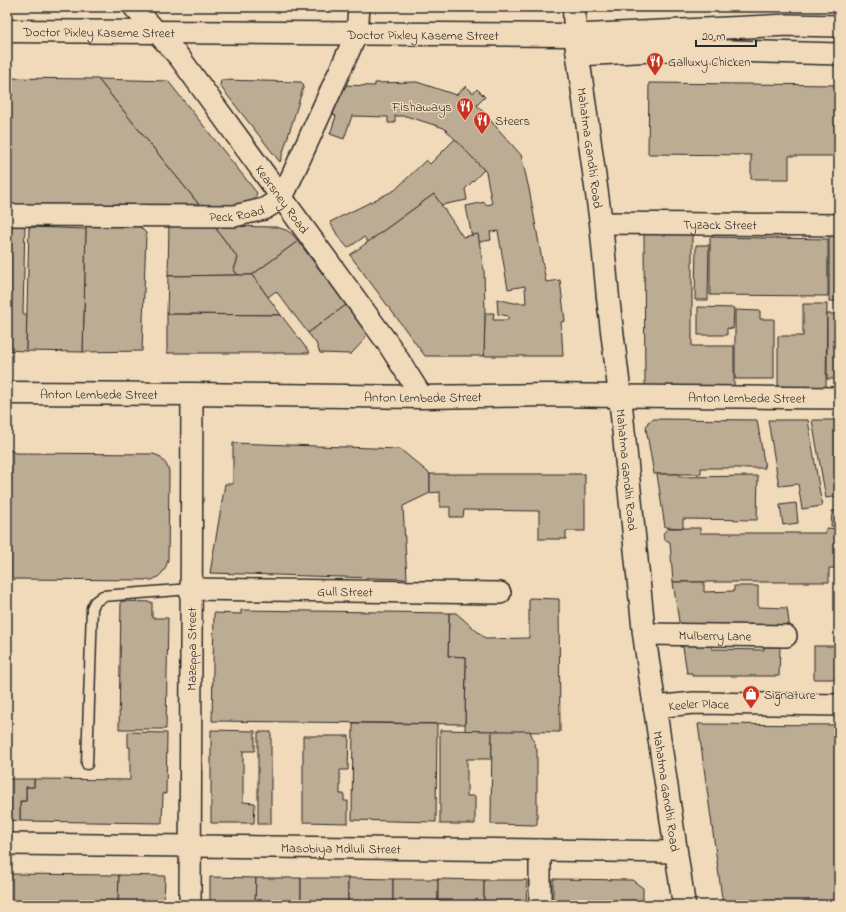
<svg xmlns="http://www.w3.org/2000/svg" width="846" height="912" font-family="'Indie Flower',sans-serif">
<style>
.building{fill:#bdac94;stroke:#2b2b2b}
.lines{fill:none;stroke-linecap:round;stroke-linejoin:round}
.lane-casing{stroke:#2b2b2b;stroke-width:13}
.street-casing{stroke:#2b2b2b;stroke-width:24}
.secondary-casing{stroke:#2b2b2b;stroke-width:25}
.primary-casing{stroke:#2b2b2b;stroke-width:25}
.lane{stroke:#f1dab9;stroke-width:10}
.street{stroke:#f1dab9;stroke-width:21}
.secondary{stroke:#f1dab9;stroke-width:22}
.primary{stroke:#f1dab9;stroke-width:22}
.labels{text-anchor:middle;stroke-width:3;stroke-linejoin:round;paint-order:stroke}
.street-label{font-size:13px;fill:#2b2b2b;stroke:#f1dab9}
.poi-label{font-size:13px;fill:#2b2b2b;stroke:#f1dab9;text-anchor:start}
</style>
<rect width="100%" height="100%" fill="#f1dab9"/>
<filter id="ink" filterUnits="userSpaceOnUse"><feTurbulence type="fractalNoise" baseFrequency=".025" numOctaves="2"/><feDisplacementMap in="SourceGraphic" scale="8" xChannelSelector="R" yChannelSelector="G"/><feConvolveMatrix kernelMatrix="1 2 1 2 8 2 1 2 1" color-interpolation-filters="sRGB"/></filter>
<g filter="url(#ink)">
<g class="building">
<path d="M7,78l91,1 103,128 -194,-2z"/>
<path d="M98,79l70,2 89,112 -6,14h-50z"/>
<path d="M221,80l80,2 3,3 -24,77 -60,-76z"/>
<path d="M417,82l39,13 10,-9 7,7 4,-4 8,8 -8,8 44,50 8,34 17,93 14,-2 5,41 -4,1 2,34h-79l1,-43h9l-1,7h15v-4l-10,-2 -1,-15 17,4h12l-1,-17 -17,3 -10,-58 -8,1 1,8 -18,3 -7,-37 19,-4v3l7,-1 -6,-32 -42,-44 -38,-12h-11v7h-7v-6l-36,-1 -8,23 -14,-5 6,-18 -3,-2 10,-29 32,1v-3z"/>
<path d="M649,83l190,2v71h-50v23h-38v-24l-103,-1z"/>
<path d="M455,139l29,31 -19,19 2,11 -26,5 -7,-11 -66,48 -4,-5 -16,11 -9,-10 -9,-16 65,-32 31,-30 4,4z"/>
<path d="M434,194l29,43 15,-3 6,37 1,42 -1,43h-59l-75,-101z"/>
<path d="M7,223h18l-2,91h4l-1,37 -19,-1z"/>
<path d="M86,224h51l9,9 -4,118 -59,1z"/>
<path d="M169,224l45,2 24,32 -4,12 4,5 -70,1z"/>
<path d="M214,226l62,1 10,3 6,4 6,7 -46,34h-14l-4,-5 4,-12z"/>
<path d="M29,227l57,2 -3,123 -57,-1z"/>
<path d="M644,234h48v112h42v41l-89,1z"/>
<rect x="829" y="234" width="10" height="67"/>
<path d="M710,237l118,2v57l-118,-1z"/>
<path d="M298,241l48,64 -38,28 -32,-42 -8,6 -16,-22z"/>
<path d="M696,245h13l-1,55h-13z"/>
<path d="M238,275h14l29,40 -114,-1 1,-38z"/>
<path d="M803,304h24l-1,87 -48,-1v-54h25z"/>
<path d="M346,305l20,28 -2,7 -13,14 -31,-1 -4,-10 -8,-10z"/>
<path d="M698,307l36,1 -1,21 -6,-1v7h-29z"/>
<path d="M735,310l25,1v8h14v60h-39z"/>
<path d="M167,314l114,1 29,38h-143z"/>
<rect x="827" y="314" width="12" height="65"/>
<path d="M654,419l103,1 8,48h-64v6h-47l-8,-46 2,-6z"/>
<path d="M768,420h40l14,86 -20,3 -4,-25 -19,2z"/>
<path d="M812,420h27v76l-13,2z"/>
<path d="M233,443l167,6 30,25v19l-27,13 4,73 -197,-6 15,-89h8z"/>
<path d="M7,448l8,5 138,1 6,2 7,8 2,4 1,4 -1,88 -3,9 -3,4 -4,4 -6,3 -145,-1z"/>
<path d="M430,474h155v57h-19v8h-27v-28l-75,-1 -1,7h-13v-10h-10v-15l-10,1z"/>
<path d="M657,474h22v3l79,-1 -1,44 -74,-1v9l-18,-1z"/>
<path d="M796,503l2,20 -15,2 -3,-20z"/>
<path d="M832,511h7v15h-8z"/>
<path d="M669,528h31v5h126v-5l13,1v39h-10v14h-156l-3,-40 -6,-3 -1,-5 3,-4z"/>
<path d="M673,582h31v10l30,-1v-5h24v21l29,1 3,22 -110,-2z"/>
<path d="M529,598l30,1 1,133 -95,-1 1,-74 -18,-1 1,-43h7l30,26 43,-1z"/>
<path d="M121,601l31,1v16h16l-2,111h-47z"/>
<path d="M241,610l208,3 -1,43 18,1 -1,67 -253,-3 2,-108 27,1z"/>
<path d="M680,635l32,1v13l52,1v-3h16l-1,29h-87v-3h-5l-4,-26h-3z"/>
<rect x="814" y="646" width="25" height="33"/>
<path d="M353,723l84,1 -1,98 -84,-2z"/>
<path d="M698,724l141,1v180h-116z"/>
<path d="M211,730l44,1v20h-12v51l12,1 -1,20h-43z"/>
<path d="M440,730l52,1v28h-25v37h8v28h-35z"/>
<path d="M492,731h38l7,19v75l-46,-1z"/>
<path d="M128,732l39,1 -1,61 -3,-1 -1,30 -142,-2v-20h6v-14h8v-8l96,1v-33h-2z"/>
<rect x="258" y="732" width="13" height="92"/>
<path d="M303,736h46l-1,34h-8v24h4v7h4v22l-45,-1z"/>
<path d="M7,779h27v8h-8v14h-6v20l-13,-1z"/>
<path d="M7,874l112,1 -1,30h-111z"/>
<path d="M119,875l46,1 -1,29h-46z"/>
<path d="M210,877l46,1 -1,27 -18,-1v1h-27z"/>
<path d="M256,878h45v27h-46z"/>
<rect x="301" y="878" width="47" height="27"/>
<path d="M348,878l45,1v26h-45z"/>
<rect x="393" y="879" width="45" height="26"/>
<path d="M438,879l46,1v25h-46z"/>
<path d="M553,879l79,1 11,8v17h-90z"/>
<path d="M484,880h43l-1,25h-42z"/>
</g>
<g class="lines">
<g class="lane-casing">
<path id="lane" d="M87,764l5,-156 3,-6 8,-6 87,-7"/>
</g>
<g class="street-casing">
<g id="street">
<path id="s1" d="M134,7l46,51 209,287 33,52"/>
<path d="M575,35l214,-10 50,1"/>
<path d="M578,55l94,-5h24l143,4"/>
<path id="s2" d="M7,215l227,1 30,-7 18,-11 75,-165 2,-26"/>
<path id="s3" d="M601,223l238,2"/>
<path id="s4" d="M620,396l219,2"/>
<path id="s5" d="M190,589l310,4"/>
<path id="s6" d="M644,634l142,2"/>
<path id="s7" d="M654,707l40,-4 145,2"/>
<path id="s8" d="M7,844l533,6 136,2"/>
<path id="s9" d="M190,905l2,-511"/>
<path d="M540,905v-55"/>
</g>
</g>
<g class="secondary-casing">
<g id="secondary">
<path id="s10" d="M7,31c189,1 378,4 568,4"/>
<path id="s11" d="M7,393l185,1 230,3 126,-2 72,1"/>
</g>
</g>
<g class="primary-casing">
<g id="primary">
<path id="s12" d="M574,7l1,28 26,188 7,75 12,98 24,238 40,271"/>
</g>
</g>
<use href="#lane" class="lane"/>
<use href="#street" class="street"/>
<use href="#secondary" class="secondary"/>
<use href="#primary" class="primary"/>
</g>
</g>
<defs>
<g id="restaurant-pin" transform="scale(0.9)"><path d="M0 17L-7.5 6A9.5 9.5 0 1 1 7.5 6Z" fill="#c8321e" stroke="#f1dab9"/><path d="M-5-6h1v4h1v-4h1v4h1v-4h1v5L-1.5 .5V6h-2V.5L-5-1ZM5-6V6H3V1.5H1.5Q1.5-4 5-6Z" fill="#fff"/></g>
<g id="shop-pin" transform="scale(0.9)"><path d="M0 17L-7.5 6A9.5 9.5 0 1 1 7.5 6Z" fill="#c8321e" stroke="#f1dab9"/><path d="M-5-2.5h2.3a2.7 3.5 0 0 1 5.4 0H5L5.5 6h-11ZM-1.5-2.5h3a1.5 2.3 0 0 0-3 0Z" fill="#fff"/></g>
</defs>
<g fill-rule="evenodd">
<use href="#restaurant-pin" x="655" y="61"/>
<use href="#restaurant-pin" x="465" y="106"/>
<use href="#restaurant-pin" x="482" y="120"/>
<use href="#shop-pin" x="751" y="694"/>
</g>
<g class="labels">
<g class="street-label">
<text dy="5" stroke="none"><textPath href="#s10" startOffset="92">Doctor Pixley Kaseme Street</textPath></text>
<text dy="5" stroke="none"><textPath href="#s10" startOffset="416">Doctor Pixley Kaseme Street</textPath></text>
<text dy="5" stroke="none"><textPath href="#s12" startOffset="142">Mahatma Gandhi Road</textPath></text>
<text dy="5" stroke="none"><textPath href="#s1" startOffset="243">Kearsney Road</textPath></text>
<text dy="5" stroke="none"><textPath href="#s2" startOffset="230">Peck Road</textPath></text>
<text dy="5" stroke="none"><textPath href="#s3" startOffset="119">Tyzack Street</textPath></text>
<text dy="5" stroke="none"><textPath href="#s11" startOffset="92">Anton Lembede Street</textPath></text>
<text dy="5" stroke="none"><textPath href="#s11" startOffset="416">Anton Lembede Street</textPath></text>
<text dy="5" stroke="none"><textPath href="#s4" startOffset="127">Anton Lembede Street</textPath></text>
<text dy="5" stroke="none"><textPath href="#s12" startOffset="466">Mahatma Gandhi Road</textPath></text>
<text dy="5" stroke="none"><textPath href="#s5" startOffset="155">Gull Street</textPath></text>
<text dy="5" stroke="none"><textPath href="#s6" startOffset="71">Mulberry Lane</textPath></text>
<text dy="5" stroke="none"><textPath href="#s9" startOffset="256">Mazeppa Street</textPath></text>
<text dy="5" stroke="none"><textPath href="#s7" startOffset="45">Keeler Place</textPath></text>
<text dy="5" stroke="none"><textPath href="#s12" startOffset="790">Mahatma Gandhi Road</textPath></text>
<text dy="5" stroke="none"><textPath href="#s8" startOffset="334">Masobiya Mdluli Street</textPath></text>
</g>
<g class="poi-label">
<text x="668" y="66">Galluxy Chicken</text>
<text x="452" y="111" text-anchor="end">Fishaways</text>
<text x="495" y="125">Steers</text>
<text x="764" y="699">Signature</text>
</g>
</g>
<rect width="846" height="912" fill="none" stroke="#f1dab9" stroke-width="24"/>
<rect x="12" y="12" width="822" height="888" fill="none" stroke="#2b2b2b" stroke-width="1.5" filter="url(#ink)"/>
<path d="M696 40v6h60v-6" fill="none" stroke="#2b2b2b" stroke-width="2"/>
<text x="702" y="40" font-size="12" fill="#2b2b2b" stroke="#f1dab9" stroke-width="3" paint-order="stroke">20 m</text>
</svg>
